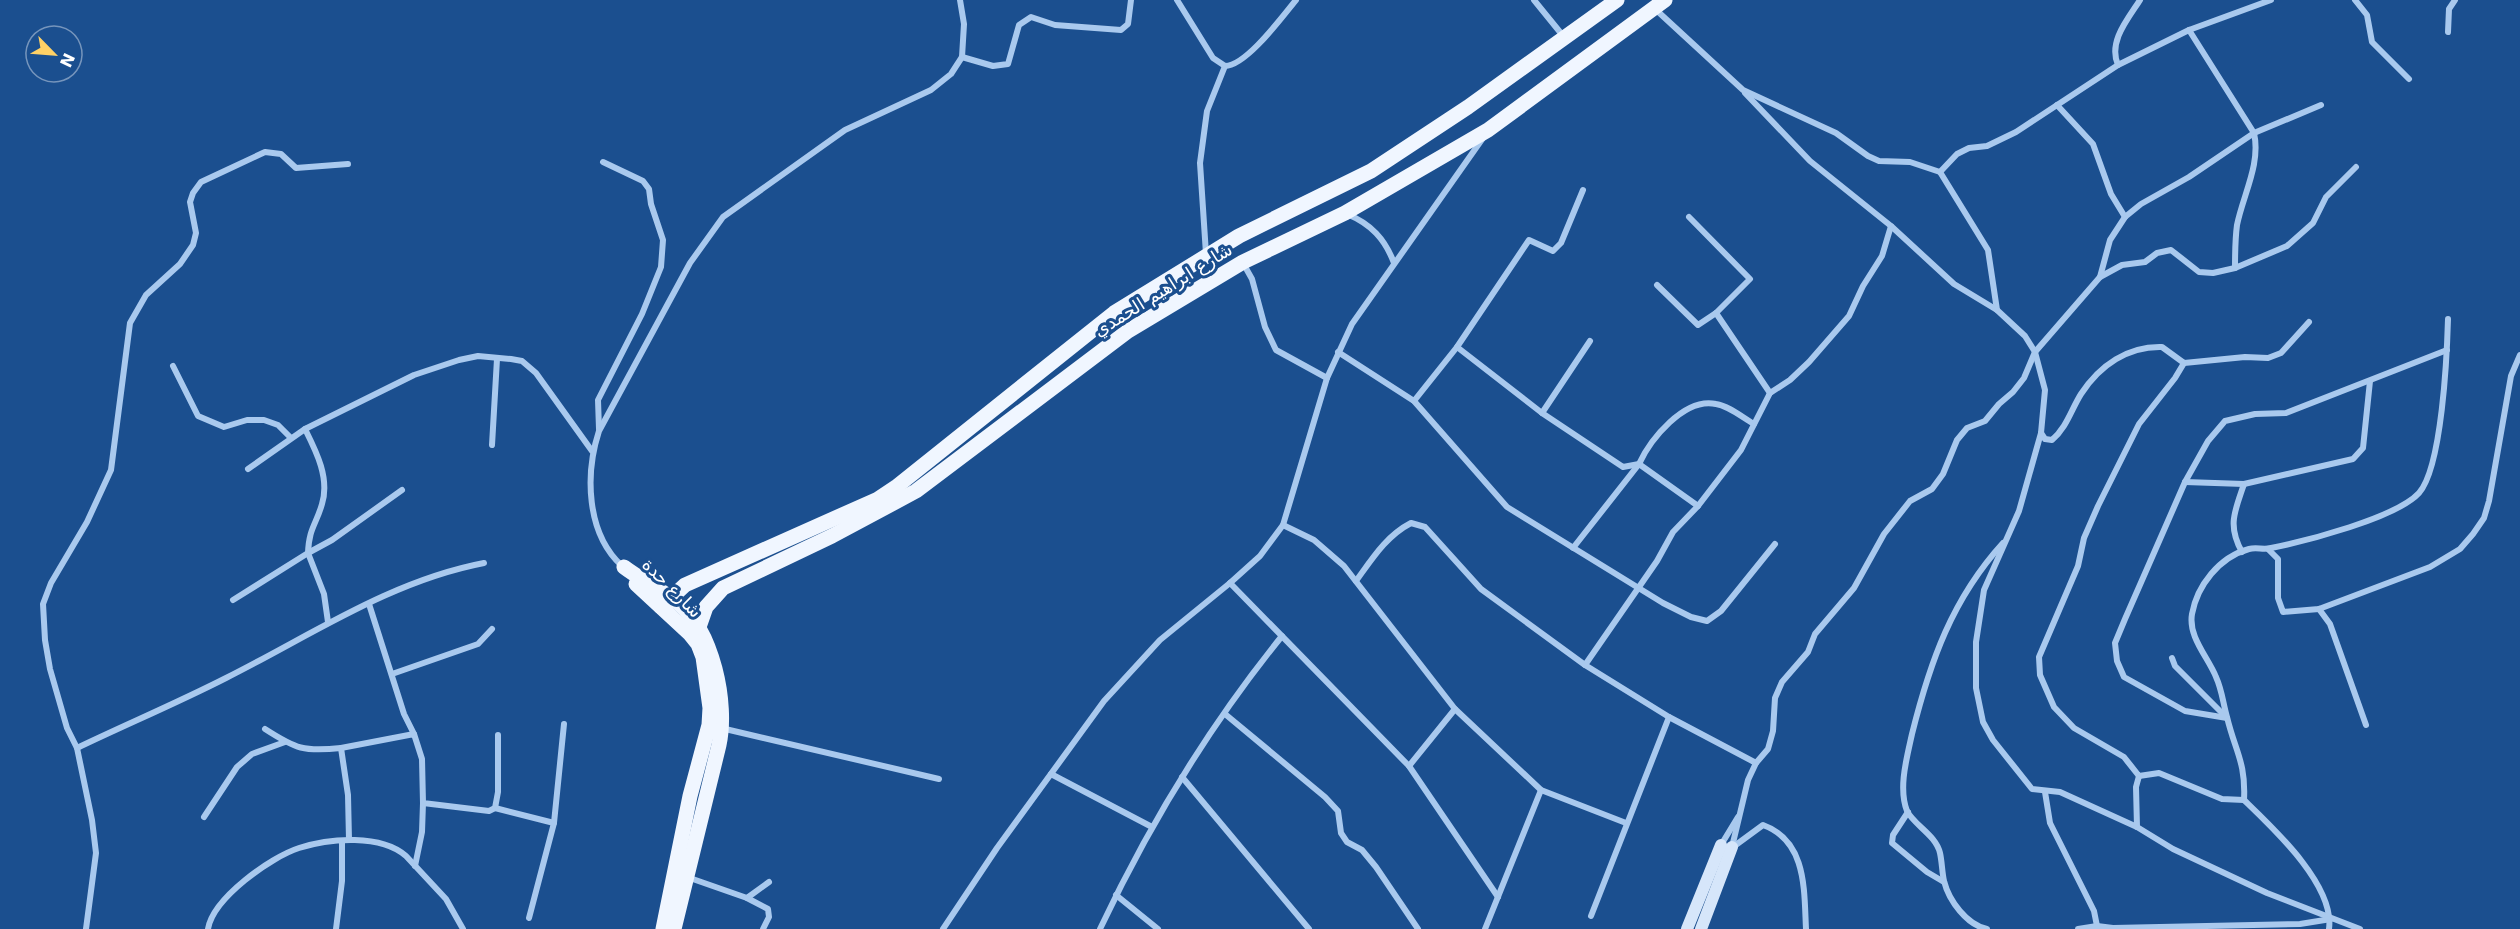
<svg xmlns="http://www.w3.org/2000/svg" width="2520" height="929" font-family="'DejaVu Sans','Noto Naskh Arabic',sans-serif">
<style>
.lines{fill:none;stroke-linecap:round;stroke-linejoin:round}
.street{stroke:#a9c9ee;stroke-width:6}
.secondary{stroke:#d6e6fa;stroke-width:12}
.primary{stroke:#f0f6ff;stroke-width:15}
.labels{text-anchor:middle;stroke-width:6;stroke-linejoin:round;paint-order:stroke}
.street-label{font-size:18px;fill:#fff;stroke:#1b4f8f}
</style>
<rect width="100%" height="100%" fill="#1b4f8f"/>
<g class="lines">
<g class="street">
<path d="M1177,0l36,58 12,8c21,0 57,-49 71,-66"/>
<path d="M1534,0l30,37"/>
<path d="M2355,0l12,15 5,27 37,37"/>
<path d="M1654,8l89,82 93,43 32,23 11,5 31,1 30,10 48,78 9,60 28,26 10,16 10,38 -4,43"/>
<path d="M2189,30l65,103c7,31 -11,62 -17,92 -2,15 -2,29 -2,43"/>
<path d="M2448,32l1,-23 6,-9"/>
<path d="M962,57l31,9 15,-2 11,-39 12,-8 24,8 66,5 7,-6 3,-24"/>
<path d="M2118,65c-10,-23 9,-45 22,-65"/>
<path d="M1745,93l65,68 81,65 63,58 43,26"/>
<path d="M2057,105l36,39 18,50 14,23"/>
<path d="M1940,172l17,-18 12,-6 18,-2 29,-14 102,-67 71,-35 82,-30"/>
<path d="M1347,214c24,10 38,25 47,49"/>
<path d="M1206,254l-6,-91 7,-52 18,-45"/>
<path d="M1243,263l9,16 13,48 11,23 51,28"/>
<path d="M2100,277l10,-37 15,-23 16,-13 48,-27 65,-44 67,-28"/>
<path d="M1657,285l41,40 18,-12 34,-34 -61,-62"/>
<path d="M1716,313l54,80"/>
<path d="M2309,322l-28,31 -13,5 -23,-1 -61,6 -22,-16c-34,-1 -62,18 -81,47 -10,16 -14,33 -29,46l-7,-1 -4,-6 -22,78 -35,79 -8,52v46l7,34 10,18 39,49 28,3 77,35 36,22 94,44 93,36"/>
<path d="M1457,347l85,66 81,54 16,-3 59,42"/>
<path d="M1338,352l76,49 93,106 156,96 28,14 16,4 14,-10 54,-67"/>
<path d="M2184,363l-9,15 -36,46 -41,82 -14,32 -6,28 -39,91 1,18 14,32 20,21 50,29 15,19 20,-3 63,26 22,1c29,28 91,85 85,129"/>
<path d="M173,366l25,50 26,11 23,-7h17l14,5 12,12"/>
<path d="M1414,401l43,-54 72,-107 24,11 8,-8 22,-53"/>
<path d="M1542,413l48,-72"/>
<path d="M599,429l-1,-29 44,-86 19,-47 2,-27 -12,-36 -2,-15 -6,-8 -40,-19"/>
<path d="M492,445l5,-86"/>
<path d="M248,469l57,-40"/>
<path d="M2185,482l59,2 109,-25 10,-11 7,-67"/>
<path d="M1283,525l31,15 30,26 111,143 86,81 85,33"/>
<path d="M1573,548l66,-84c11,-24 45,-67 77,-60 13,2 26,13 38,20"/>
<path d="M2268,549l10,10v39l5,14 36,-3 111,-42 30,-18 13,-15 11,-16 5,-17 22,-125 9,-21"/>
<path d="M2242,552c-15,-27 -7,-41 2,-68"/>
<path d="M622,566c-36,-33 -37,-92 -23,-135l91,-168 33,-46 122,-87 86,-40 20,-16 11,-17 2,-33 -4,-24"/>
<path d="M1356,581c16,-22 30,-45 55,-58l14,4 56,62 104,76 84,52 87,46"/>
<path d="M1230,583l179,183 89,131"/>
<path d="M233,600l75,-47c1,-25 8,-28 14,-49 8,-26 -6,-53 -17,-75l109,-54 45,-15 19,-4 33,3 11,2 14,12 56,78"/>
<path d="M369,604l35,110 10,20"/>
<path d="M2319,609l11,15 36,101"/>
<path d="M328,622l-4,-28 -16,-41 24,-13 70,-50"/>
<path d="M2172,658l3,8 51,51"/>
<path d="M1585,665l72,-104 16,-29 25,-26 43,-56 29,-57 20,-13 19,-18 40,-46 14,-30 19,-30 9,-30"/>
<path d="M392,674l86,-30 14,-15"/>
<path d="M1225,714l100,83 13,14 3,22 6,9 15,8 14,17 42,62"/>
<path d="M2227,718l-42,-7 -61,-34 -7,-16 -2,-18 10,-24 60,-137 23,-41 17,-20 30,-7 31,-1 161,-63"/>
<path d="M721,728l218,51"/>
<path d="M265,729c31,20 39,23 76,19"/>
<path d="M77,748c50,-24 100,-45 149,-70 84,-42 164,-97 258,-115"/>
<path d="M1409,766l46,-57"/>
<path d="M1051,774l101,53"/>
<path d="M1182,777l127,152"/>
<path d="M2045,792l5,31 44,88 3,15"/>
<path d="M2244,800c2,-38 -9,-49 -17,-83 -4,-14 -5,-27 -11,-40 -8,-20 -28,-40 -24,-63 5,-28 27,-57 57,-65 7,-2 15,1 22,-1 35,-7 125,-30 148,-55 23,-26 28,-138 29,-174"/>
<path d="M495,808l59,15"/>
<path d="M1908,812l-15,23 -1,8 35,29 17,10"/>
<path d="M204,817l33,-50 15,-13 33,-12"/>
<path d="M2137,827l-1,-40 3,-11"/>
<path d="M349,840l-1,-45 -7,-47 73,-14 8,25 1,44 66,8 6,-3 3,-16v-57"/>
<path d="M1721,845l17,-28"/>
<path d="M1732,847l16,-67 8,-17 12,-14 5,-18 2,-33 7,-16 26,-30 7,-18 39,-46 30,-54 26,-33 22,-12 11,-15 14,-34 10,-12 18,-7 14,-17 14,-12 11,-14 11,-26 65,-75 22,-12 23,-3 12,-9 14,-3 28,22 14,1 22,-5 52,-22 26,-23 13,-26 30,-30"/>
<path d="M1733,847l30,-22c44,16 41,65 43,104"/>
<path d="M415,866l7,-34 1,-29"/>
<path d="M687,877l60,21 22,-16"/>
<path d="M1116,895l42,34"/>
<path d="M747,898l21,11 1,8 -6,12"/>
<path d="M1591,916l78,-199"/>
<path d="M529,918l25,-95 10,-99"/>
<path d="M86,929l10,-76 -4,-33 -15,-72 -10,-20 -17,-59 -5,-29 -2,-36 8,-21 36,-61 24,-52 19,-147 16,-28 34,-31 13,-19 3,-12 -6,-31 3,-9 8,-11 64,-30 16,2 15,14 52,-4"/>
<path d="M208,929c5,-31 63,-72 91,-81 31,-10 82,-14 107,8l40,43 17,30"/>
<path d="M336,929l6,-48v-40"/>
<path d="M943,929l54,-81 107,-147 56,-61 70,-57 30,-27 23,-31 44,-147 25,-54 131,-186"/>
<path d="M1100,929c49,-104 110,-204 182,-293"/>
<path d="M1485,929l56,-139"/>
<path d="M1987,929c-20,-4 -38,-28 -43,-48 -2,-9 -2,-19 -4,-28 -4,-18 -26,-28 -33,-42 -9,-23 0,-54 5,-77 18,-72 40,-135 91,-191"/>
<path d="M2078,929l19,-3 16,2 187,-4 31,-5"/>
</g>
<g class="secondary">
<path d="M1687,929l34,-84"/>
<path d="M1701,929l31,-82"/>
</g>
<g class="primary">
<path d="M624,567c17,13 37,22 54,36 35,28 50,100 41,142l-45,184"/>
<path d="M636,584l54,50 8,10 5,13 7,51 -1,17 -19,71 -27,133"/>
<path d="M661,607l24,-22 193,-86 18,-12 218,-174 125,-77 132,-65 97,-64 149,-107"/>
<path d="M699,627l7,-20 17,-19 109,-52 84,-45 212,-160 115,-69 102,-49 143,-83 177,-130"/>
</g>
</g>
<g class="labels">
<g class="street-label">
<text transform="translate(1163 290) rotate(-32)" y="6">شارع ابراهيم الحمدي</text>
<text transform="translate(672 588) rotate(45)" y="6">شارع حدة</text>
</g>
</g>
<g transform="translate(54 54) rotate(115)"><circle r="28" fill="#1b4f8f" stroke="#7695bc" stroke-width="1.5"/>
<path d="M0-4.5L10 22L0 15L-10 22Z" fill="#ffd166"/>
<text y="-9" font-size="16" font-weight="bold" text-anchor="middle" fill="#ffffff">N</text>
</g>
</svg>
